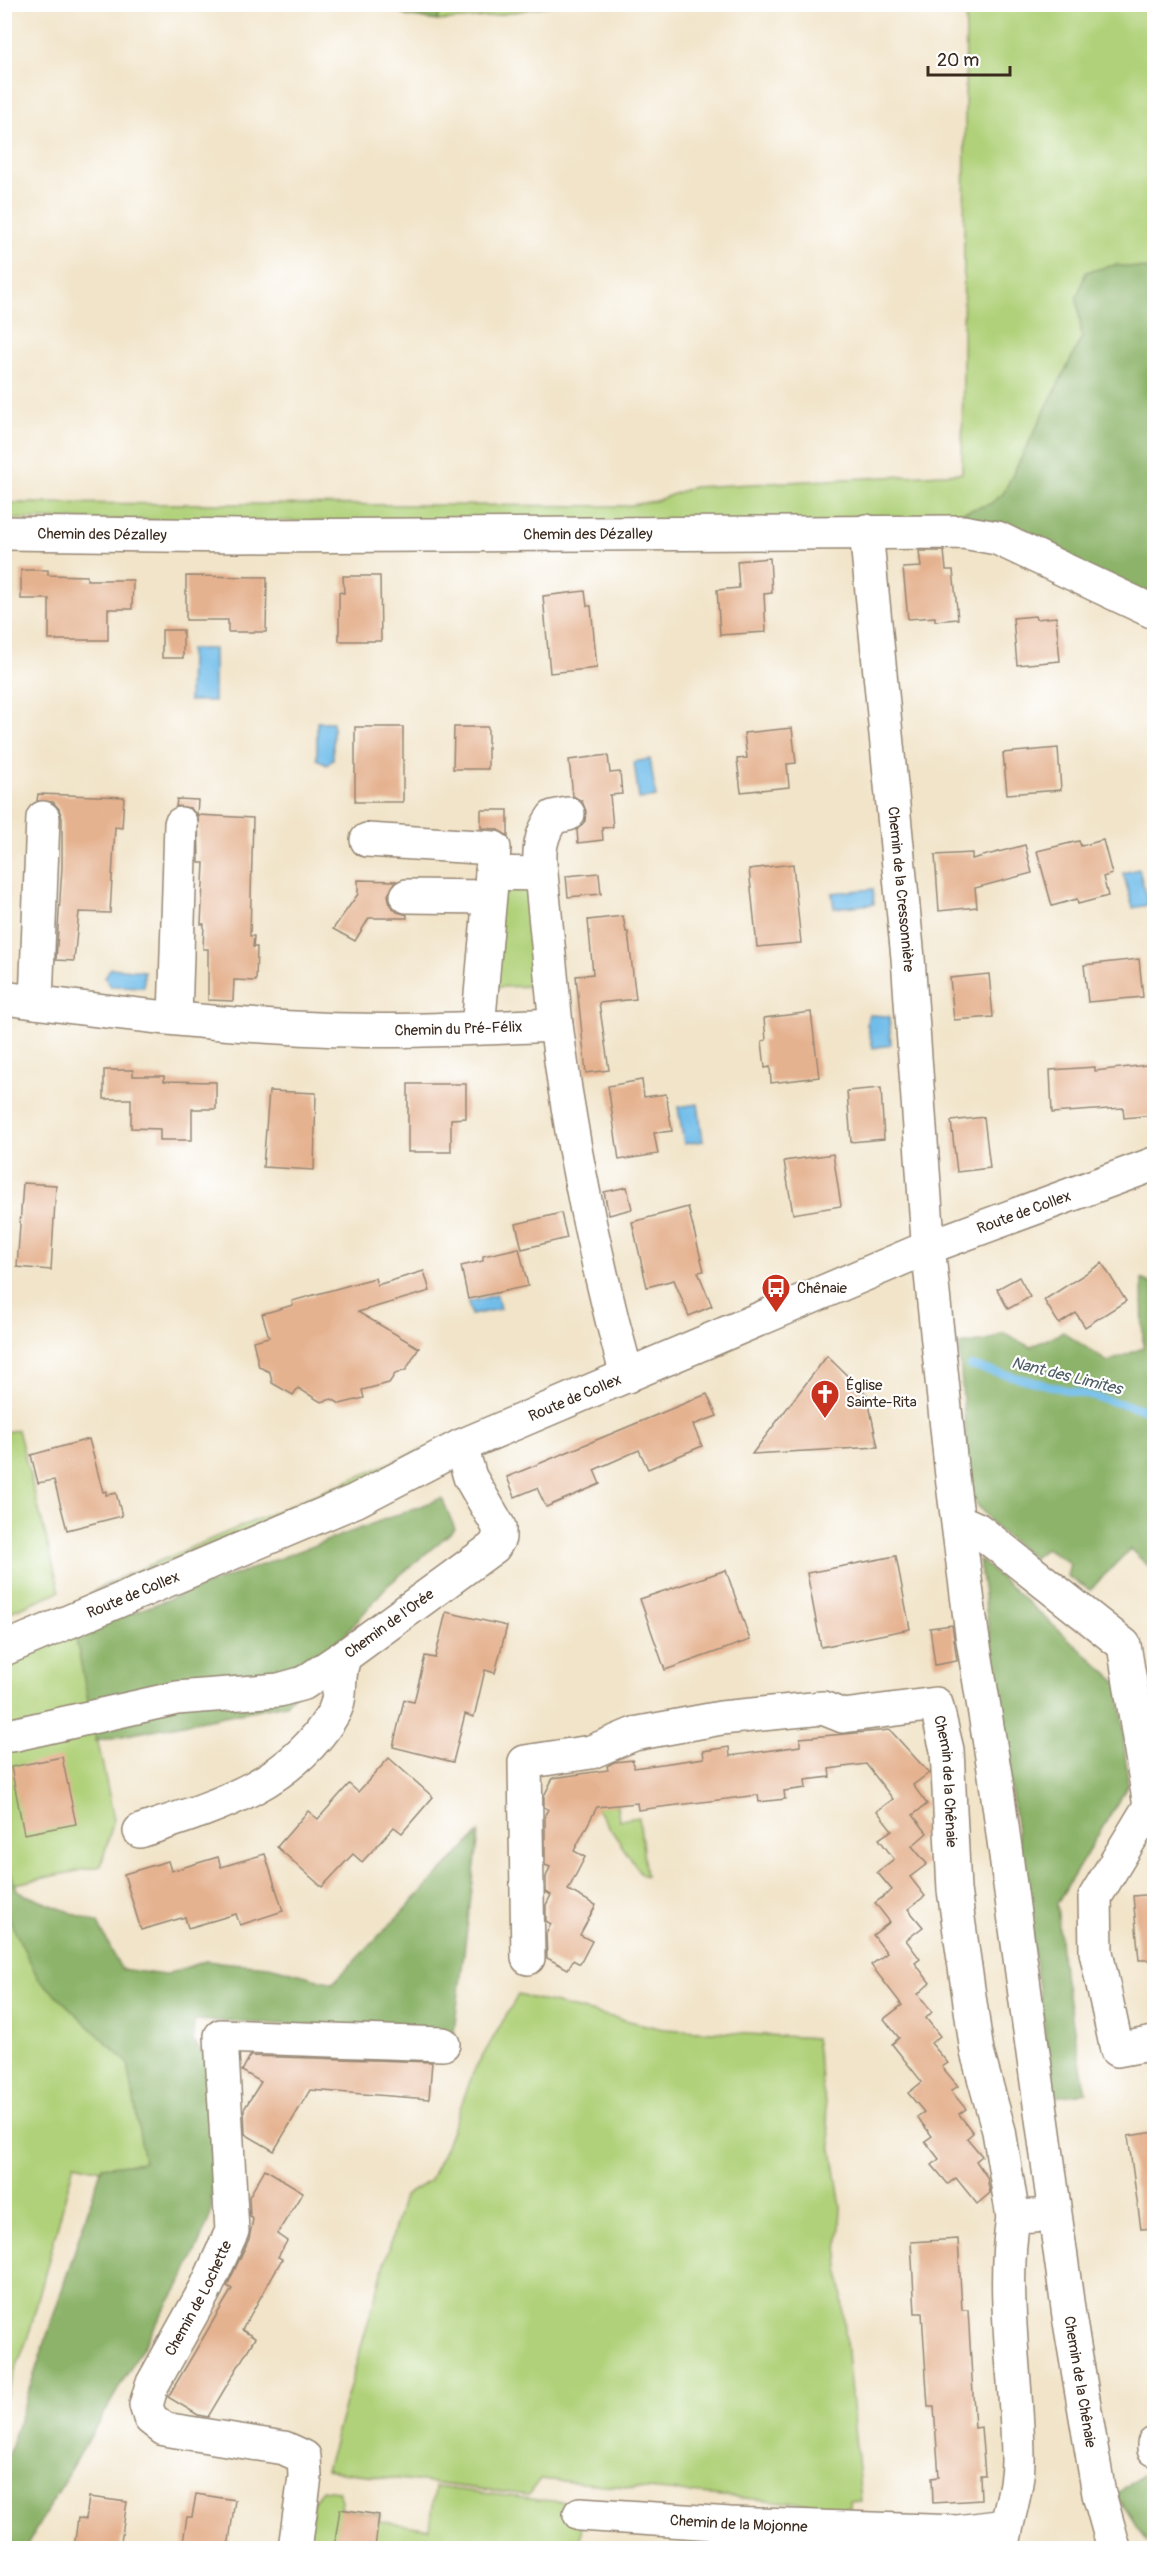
<svg xmlns="http://www.w3.org/2000/svg" width="1159" height="2553" font-family="Pangolin,sans-serif">
<style>
.green{fill:#b0d179;stroke:#767e4c;stroke-width:1.5}
.forest{fill:#8cb369;stroke:#646e44;stroke-width:1.5}
.water{fill:#71bdea;stroke:#567484;stroke-width:1.5}
.lines{fill:none;stroke-linecap:round;stroke-linejoin:round}
.stream{stroke:#71bdea;stroke-width:8}
.building{fill:#e5b290}
.minor-casing{stroke:#968774;stroke-width:36}
.minor{stroke:#fff;stroke-width:33}
.labels{text-anchor:middle;stroke-width:4.5;stroke-linejoin:round;paint-order:stroke}
.street-label{font-size:15px;fill:#3b2a1e;stroke:#fff}
.poi-label{font-size:15px;fill:#3b2a1e;stroke:#fff;text-anchor:start}
.water-label{font-size:16px;font-style:italic;fill:#4e5d65;stroke:#fff}
</style>
<rect width="100%" height="100%" fill="#fff"/>
<filter id="ink" filterUnits="userSpaceOnUse"><feTurbulence type="fractalNoise" baseFrequency=".0167" numOctaves="2"/><feDisplacementMap in="SourceGraphic" scale="12" xChannelSelector="R" yChannelSelector="G"/><feConvolveMatrix kernelMatrix="1 2 1 2 8 2 1 2 1" color-interpolation-filters="sRGB"/></filter>
<filter id="wash" filterUnits="userSpaceOnUse"><feTurbulence type="fractalNoise" baseFrequency=".008" numOctaves="4" result="noise"/><feDisplacementMap in="SourceGraphic" scale="24" xChannelSelector="R" yChannelSelector="G"/><feGaussianBlur stdDeviation="1.35" result="paint"/><feColorMatrix in="noise" values="0 0 0 0 0 0 0 0 0 0 0 0 0 0 0 0 0 1.4 0 .05"/><feComposite in="paint" operator="in"/></filter>
<g filter="url(#wash)">
<rect width="100%" height="100%" fill="#f1e4c9"/>
<g class="green">
<path d="M442 5H553L487 17 437 21Z"/>
<path d="M966 5H1154V270L1115 265 1077 297 1082 337 1003 494 990 504 953 515 956 526 5 519V503L625 506 655 501 693 487 962 473Z"/>
<path d="M531 885 538 986 493 987 501 887Z"/>
<path d="M18 1430 60 1591 5 1614V1432Z"/>
<path d="M426 1448 374 1478 90 1593 119 1578Z"/>
<path d="M75 1634 114 1819 101 1866 5 1886 4 1664Z"/>
<path d="M592 1802 617 1805 619 1820 639 1817 646 1876 641 1874Z"/>
<path d="M5 1912 133 2040 207 2193 74 2164 29 2334 5 2398Z"/>
<path d="M518 1995 663 2029 815 2038 841 2208 838 2256 861 2501 850 2502V2508L540 2479 528 2495 326 2470 404 2196 429 2181 446 2146 473 2073Z"/>
<path d="M435 2487 539 2500 572 2502 582 2523 579 2548H308L313 2503 322 2489 338 2491 342 2500 341 2509 380 2515 379 2521 430 2529Z"/>
</g>
<g class="forest">
<path d="M389 5H442L437 21 406 16Z"/>
<path d="M1115 265 1154 270V599L956 526 953 515 990 504 1003 494 1082 337 1077 297 1086 272Z"/>
<path d="M1142 1279 1154 1285V1571L1130 1549 1090 1590 1067 1576 1070 1563 1046 1548 1034 1558 997 1529 970 1496 959 1345 987 1341 1004 1333 1030 1347 1063 1332 1108 1362 1143 1348Z"/>
<path d="M442 1498 455 1529 386 1587 286 1704 96 1741 75 1634Z"/>
<path d="M979 1559 1119 1684 1128 1785 1057 1903 1062 1964 1086 2093 1054 2097Z"/>
<path d="M479 1833 454 2032 194 2020 193 2041 210 2063 214 2141 211 2214 187 2272 25 2548H5V2464L102 2167 144 2162 128 2063 38 1978 5 1911 4 1855 18 1892 98 1923 121 1969 164 1975 205 1961 269 1966 333 1983Z"/>
<path d="M1143 2474 1154 2484V2548L1146 2541 1117 2495Z"/>
</g>
<g class="water">
<path d="M190 649H214V701H189Z"/>
<path d="M317 722H333V759L327 765 317 759Z"/>
<path d="M650 759 656 797 639 799 634 762Z"/>
<path d="M1139 869 1148 905 1133 908 1123 873Z"/>
<path d="M873 889 874 904 834 908 832 893Z"/>
<path d="M110 968 144 971V987L110 986 105 978Z"/>
<path d="M869 1015 889 1016 891 1045 873 1048 867 1024Z"/>
<path d="M698 1104 703 1141 684 1144 678 1107Z"/>
<path d="M497 1295 500 1309 471 1315 468 1302Z"/>
</g>
<g class="lines">
<path class="stream" d="M971 1366 1154 1412"/>
</g>
<g id="blocks">
<g class="building">
<path d="M919 551H944L946 570H953L958 619 935 621V617L908 619 903 568 921 567Z"/>
<path d="M770 558 772 593 764 594 766 632 720 635 717 590 739 588 737 561Z"/>
<path d="M21 570H48V575L87 576V580H133L132 609H108V640H49V599H21Z"/>
<path d="M186 576 267 577 266 632H228V620H186Z"/>
<path d="M343 576H380L381 641H339V592L344 593Z"/>
<path d="M585 591 587 606H591L597 668 550 673 543 596Z"/>
<path d="M1035 616 1036 619 1056 617 1060 661 1017 665 1013 618Z"/>
<rect x="162" y="630" width="21" height="28"/>
<rect x="355" y="727" width="48" height="75"/>
<path d="M454 727H488V769H453Z"/>
<path d="M792 728 796 763 787 764 789 787 741 792 737 759 747 758 744 733Z"/>
<path d="M1058 748 1061 790 1007 794 1003 753Z"/>
<path d="M608 755 610 773 620 772 622 794 610 795 613 827 602 828 603 840 578 843 577 830 585 821 586 811 582 801 573 796 569 760Z"/>
<path d="M38 794 124 797 122 828 115 827 110 913 79 912 74 961 56 960 62 867V818L59 809 53 802 37 801Z"/>
<path d="M177 799 198 800 197 815 190 808 176 806Z"/>
<path d="M481 810H508V836L496 829 481 828Z"/>
<path d="M198 815 253 818 250 936H254L253 947H257L256 981 234 980 233 1001 208 1000V949H203L204 924H201L204 863H199Z"/>
<path d="M1103 840 1112 874 1103 877 1108 896 1078 904 1077 899 1052 906 1037 851 1079 841 1081 846Z"/>
<path d="M1025 845 1032 873 975 888 977 907 939 911 935 855 972 853V859Z"/>
<path d="M793 864 801 943 757 947 749 869Z"/>
<path d="M599 873 601 894 568 897 566 876Z"/>
<path d="M358 880 396 881 388 895 390 905 397 912 407 915V918H369L355 941 333 929 358 894Z"/>
<path d="M623 916 626 932H628L636 999 599 1003 609 1070 586 1073 576 976 593 974 588 920Z"/>
<path d="M1139 959 1143 997 1088 1002 1084 965Z"/>
<path d="M989 974 993 1017 954 1020 950 978Z"/>
<path d="M811 1012 819 1077 771 1083 770 1067 765 1068 762 1041 766 1040 764 1018Z"/>
<path d="M1155 1064V1115L1124 1118 1123 1108 1052 1113 1050 1070 1095 1067V1071Z"/>
<path d="M104 1070H133V1076H164V1081L216 1082V1109H192V1140H160V1129L131 1128V1099H104Z"/>
<path d="M642 1080 644 1097 666 1094 672 1131 654 1133 658 1154 619 1160 608 1086Z"/>
<path d="M408 1084H466V1118L451 1119V1152H408Z"/>
<path d="M881 1088 884 1139 851 1142 847 1091Z"/>
<path d="M269 1091 316 1093 314 1170 263 1167Z"/>
<path d="M984 1117 990 1168 957 1172 951 1121Z"/>
<path d="M833 1154 841 1206 793 1214 784 1161Z"/>
<path d="M23 1183 56 1185 51 1270 17 1267Z"/>
<path d="M627 1187 632 1209 609 1215 604 1192Z"/>
<path d="M688 1207 704 1271 698 1272 712 1306 689 1316 674 1280 647 1287 632 1222Z"/>
<path d="M561 1213 567 1238 522 1249 516 1224Z"/>
<path d="M519 1248 528 1286 468 1299 461 1266 483 1261V1256Z"/>
<path d="M1102 1263 1126 1301 1085 1327 1076 1313 1059 1324 1044 1300Z"/>
<path d="M424 1271 430 1291 358 1312 419 1348 406 1370 395 1374 389 1383 362 1390 364 1398 340 1404 332 1399 321 1402 298 1388 293 1395 272 1383 270 1372 259 1367 253 1341 269 1337 262 1314 293 1305 292 1301 375 1278 377 1285Z"/>
<path d="M1019 1277 1030 1297 1008 1309 997 1289Z"/>
<path d="M827 1356 867 1395 878 1447 752 1454Z"/>
<path d="M707 1394 717 1416 693 1425 702 1446 648 1469 639 1450 594 1470 600 1484 546 1507 537 1488 515 1497 507 1477Z"/>
<path d="M89 1439 103 1492 106 1491V1495L116 1493 122 1516 67 1530 54 1480 38 1483 31 1455Z"/>
<path d="M896 1556 910 1629 821 1647 807 1573Z"/>
<path d="M726 1570 750 1640 665 1670 640 1599Z"/>
<path d="M446 1612 507 1626 495 1673 485 1670 474 1717 465 1714 453 1762 393 1747 404 1700 414 1702 425 1656 435 1658Z"/>
<path d="M952 1625 957 1661 935 1665 930 1628Z"/>
<path d="M890 1730 929 1773 913 1785 927 1804 913 1815 927 1833 912 1846 927 1864 910 1877 925 1896 908 1909 923 1927 906 1940 920 1959 915 1963 930 1983 918 1994 932 2012 926 2018 940 2036 931 2043 948 2063 942 2067 958 2086 951 2091 966 2109 959 2114 973 2133 967 2138 982 2156 976 2161 987 2177 990 2193 977 2204 956 2178 948 2184 932 2165 939 2159 925 2141 932 2136 917 2117 924 2112 908 2093 922 2082 892 2044 899 2038 884 2019 902 2005 871 1965 887 1953 873 1935 890 1922 875 1903 892 1890 877 1872 894 1859 879 1839 892 1830 877 1811 893 1799 866 1764 829 1769 830 1777 805 1780 806 1788 784 1791 785 1799 759 1802 758 1795 638 1810 637 1803 597 1807 574 1851 585 1857 568 1890 596 1905 580 1935 592 1941 580 1964 573 1960 568 1969 547 1958 546 1934 551 1924 546 1921V1905L551 1895 546 1892V1877L550 1867 545 1865V1815L548 1809 544 1807V1796L553 1778 608 1770 607 1766 614 1762 633 1760 634 1768 704 1758 703 1751 729 1747 730 1756 800 1746V1738Z"/>
<path d="M62 1757 76 1824 24 1834 11 1767Z"/>
<path d="M389 1758 433 1797 402 1833 394 1827 362 1862 353 1854 322 1887 277 1847 308 1811 318 1819 349 1784 358 1792Z"/>
<path d="M265 1854 283 1911 240 1925 236 1914 188 1928 185 1917 141 1930 124 1874 168 1861 171 1871 218 1857 221 1867Z"/>
<path d="M1155 1894V1960H1139L1133 1896Z"/>
<path d="M250 2056 432 2062 429 2099 310 2090 274 2151 245 2134 244 2109 261 2082 242 2071Z"/>
<path d="M1155 2132V2228L1141 2229 1128 2136Z"/>
<path d="M265 2169 303 2192 277 2234 287 2241 278 2257 282 2259 242 2330 255 2338 208 2417 198 2415 168 2397 232 2289 227 2286 249 2239 253 2219 250 2217 249 2197Z"/>
<path d="M958 2239 962 2310H968L975 2428 981 2427 985 2475H980L981 2500 933 2503 932 2478 939 2477 934 2407H928L922 2313H915L911 2242Z"/>
<path d="M196 2494 235 2500 228 2548H182L187 2517H192Z"/>
<path d="M89 2497 127 2502 120 2548H74L78 2518 86 2519Z"/>
<path d="M340 2509 379 2515 375 2548H334Z"/>
</g>
</g>
</g>
<g filter="url(#ink)">
<use href="#blocks" fill-opacity="0" stroke="#968774" stroke-width="1.5"/>
<g class="lines">
<g class="minor-casing">
<g id="minor">
<path id="s1" d="M866 531 908 958 929 1255 952 1476 972 1634 995 1775 1069 2316 1099 2494 1114 2548"/>
<path id="s2" d="M4 533 239 536 963 532 997 538 1154 612"/>
<path d="M367 840 494 848 492 873"/>
<path d="M541 874C538 852 540 835 553 817L568 814"/>
<path d="M407 896 489 897"/>
<path id="s3" d="M4 998C108 1012 213 1025 318 1029 397 1033 477 1028 556 1025 571 1143 595 1261 627 1376"/>
<path d="M36 1002 43 818"/>
<path d="M175 1018 181 824"/>
<path d="M478 1028 492 873 541 874 556 1025"/>
<path d="M959 1521 977 1529 1124 1645 1150 1806 1095 1897 1096 1952 1117 2050 1154 2043"/>
<path id="s4" d="M4 1649 355 1501 461 1446 929 1247 1154 1164"/>
<path d="M12 1735 177 1698 279 1690 304 1683 346 1655"/>
<path id="s5" d="M140 1831C214 1807 293 1785 334 1712 344 1693 335 1673 346 1655L494 1547 499 1538V1527L470 1477 461 1446"/>
<path id="s6" d="M528 1958 525 1762 591 1752 634 1734 721 1718 823 1708 843 1716 936 1704 947 1750 954 1890 977 2052 999 2131 1013 2217"/>
<path d="M1154 2444V2449"/>
<path id="s7" d="M580 2514 730 2524 957 2532 1006 2526"/>
<path d="M1003 2547C1007 2516 1019 2487 1018 2456 1017 2377 1001 2296 1013 2217L1035 2216"/>
<path id="s8" d="M295 2548 305 2477 304 2457 284 2448 164 2429 150 2418 146 2405 152 2385 206 2288 232 2231 221 2036 443 2044"/>
</g>
</g>
<use href="#minor" class="minor"/>
</g>
</g>
<defs>
<g id="bus-pin" transform="scale(1.5)"><path d="M0 17L-7.5 6A9.5 9.5 0 1 1 7.5 6Z" fill="#c8321e" stroke="#fff"/><path d="M-5-6H5V4H4V6H2V4H-2V6H-4V4H-5ZM-3.5-4V0h7V-4ZM-3.5 1.2v1.5H-2V1.2ZM2 1.2v1.5H3.5V1.2Z" fill="#fff"/></g>
<g id="church-pin" transform="scale(1.5)"><path d="M0 17L-7.5 6A9.5 9.5 0 1 1 7.5 6Z" fill="#c8321e" stroke="#fff"/><path d="M-1.2-6h2.4v3.5h3.3v2.4h-3.3V6h-2.4V-.1h-3.3v-2.4h3.3Z" fill="#fff"/></g>
</defs>
<g fill-rule="evenodd">
<use href="#bus-pin" x="776" y="1288"/>
<use href="#church-pin" x="825" y="1394"/>
</g>
<g class="labels">
<g class="street-label">
<text dy="5" stroke="none"><textPath href="#s2" startOffset="584">Chemin des Dézalley</textPath></text>
<text dy="5" stroke="none"><textPath href="#s2" startOffset="98">Chemin des Dézalley</textPath></text>
<text dy="5" stroke="none"><textPath href="#s1" startOffset="360">Chemin de la Cressonnière</textPath></text>
<text dy="5" stroke="none"><textPath href="#s3" startOffset="456">Chemin du Pré-Félix</textPath></text>
<text dy="5" stroke="none"><textPath href="#s4" startOffset="1110">Route de Collex</textPath></text>
<text dy="5" stroke="none"><textPath href="#s4" startOffset="624">Route de Collex</textPath></text>
<text dy="5" stroke="none"><textPath href="#s4" startOffset="140">Route de Collex</textPath></text>
<text dy="5" stroke="none"><textPath href="#s5" startOffset="346">Chemin de l'Orée</textPath></text>
<text dy="5" stroke="none"><textPath href="#s6" startOffset="694">Chemin de la Chênaie</textPath></text>
<text dy="5" stroke="none"><textPath href="#s8" startOffset="386">Chemin de Lochette</textPath></text>
<text dy="5" stroke="none"><textPath href="#s1" startOffset="1864">Chemin de la Chênaie</textPath></text>
<text dy="5" stroke="none"><textPath href="#s7" startOffset="159">Chemin de la Mojonne</textPath></text>
</g>
<g class="poi-label">
<text x="797" y="1293">Chênaie</text>
<text x="846" y="1390">Église<tspan x="846" dy="17">Sainte-Rita</tspan></text>
</g>
<g class="water-label">
<text transform="translate(1067 1375) rotate(14)" y="6">Nant des Limites</text>
</g>
</g>
<rect width="1159" height="2553" fill="none" stroke="#fff" stroke-width="24"/>
<path d="M928 66v9h82v-9" fill="none" stroke="#3b2a1e" stroke-width="3"/>
<text x="937" y="66" font-size="18" fill="#3b2a1e" stroke="#ffffff" stroke-width="4.5" paint-order="stroke">20 m</text>
</svg>
